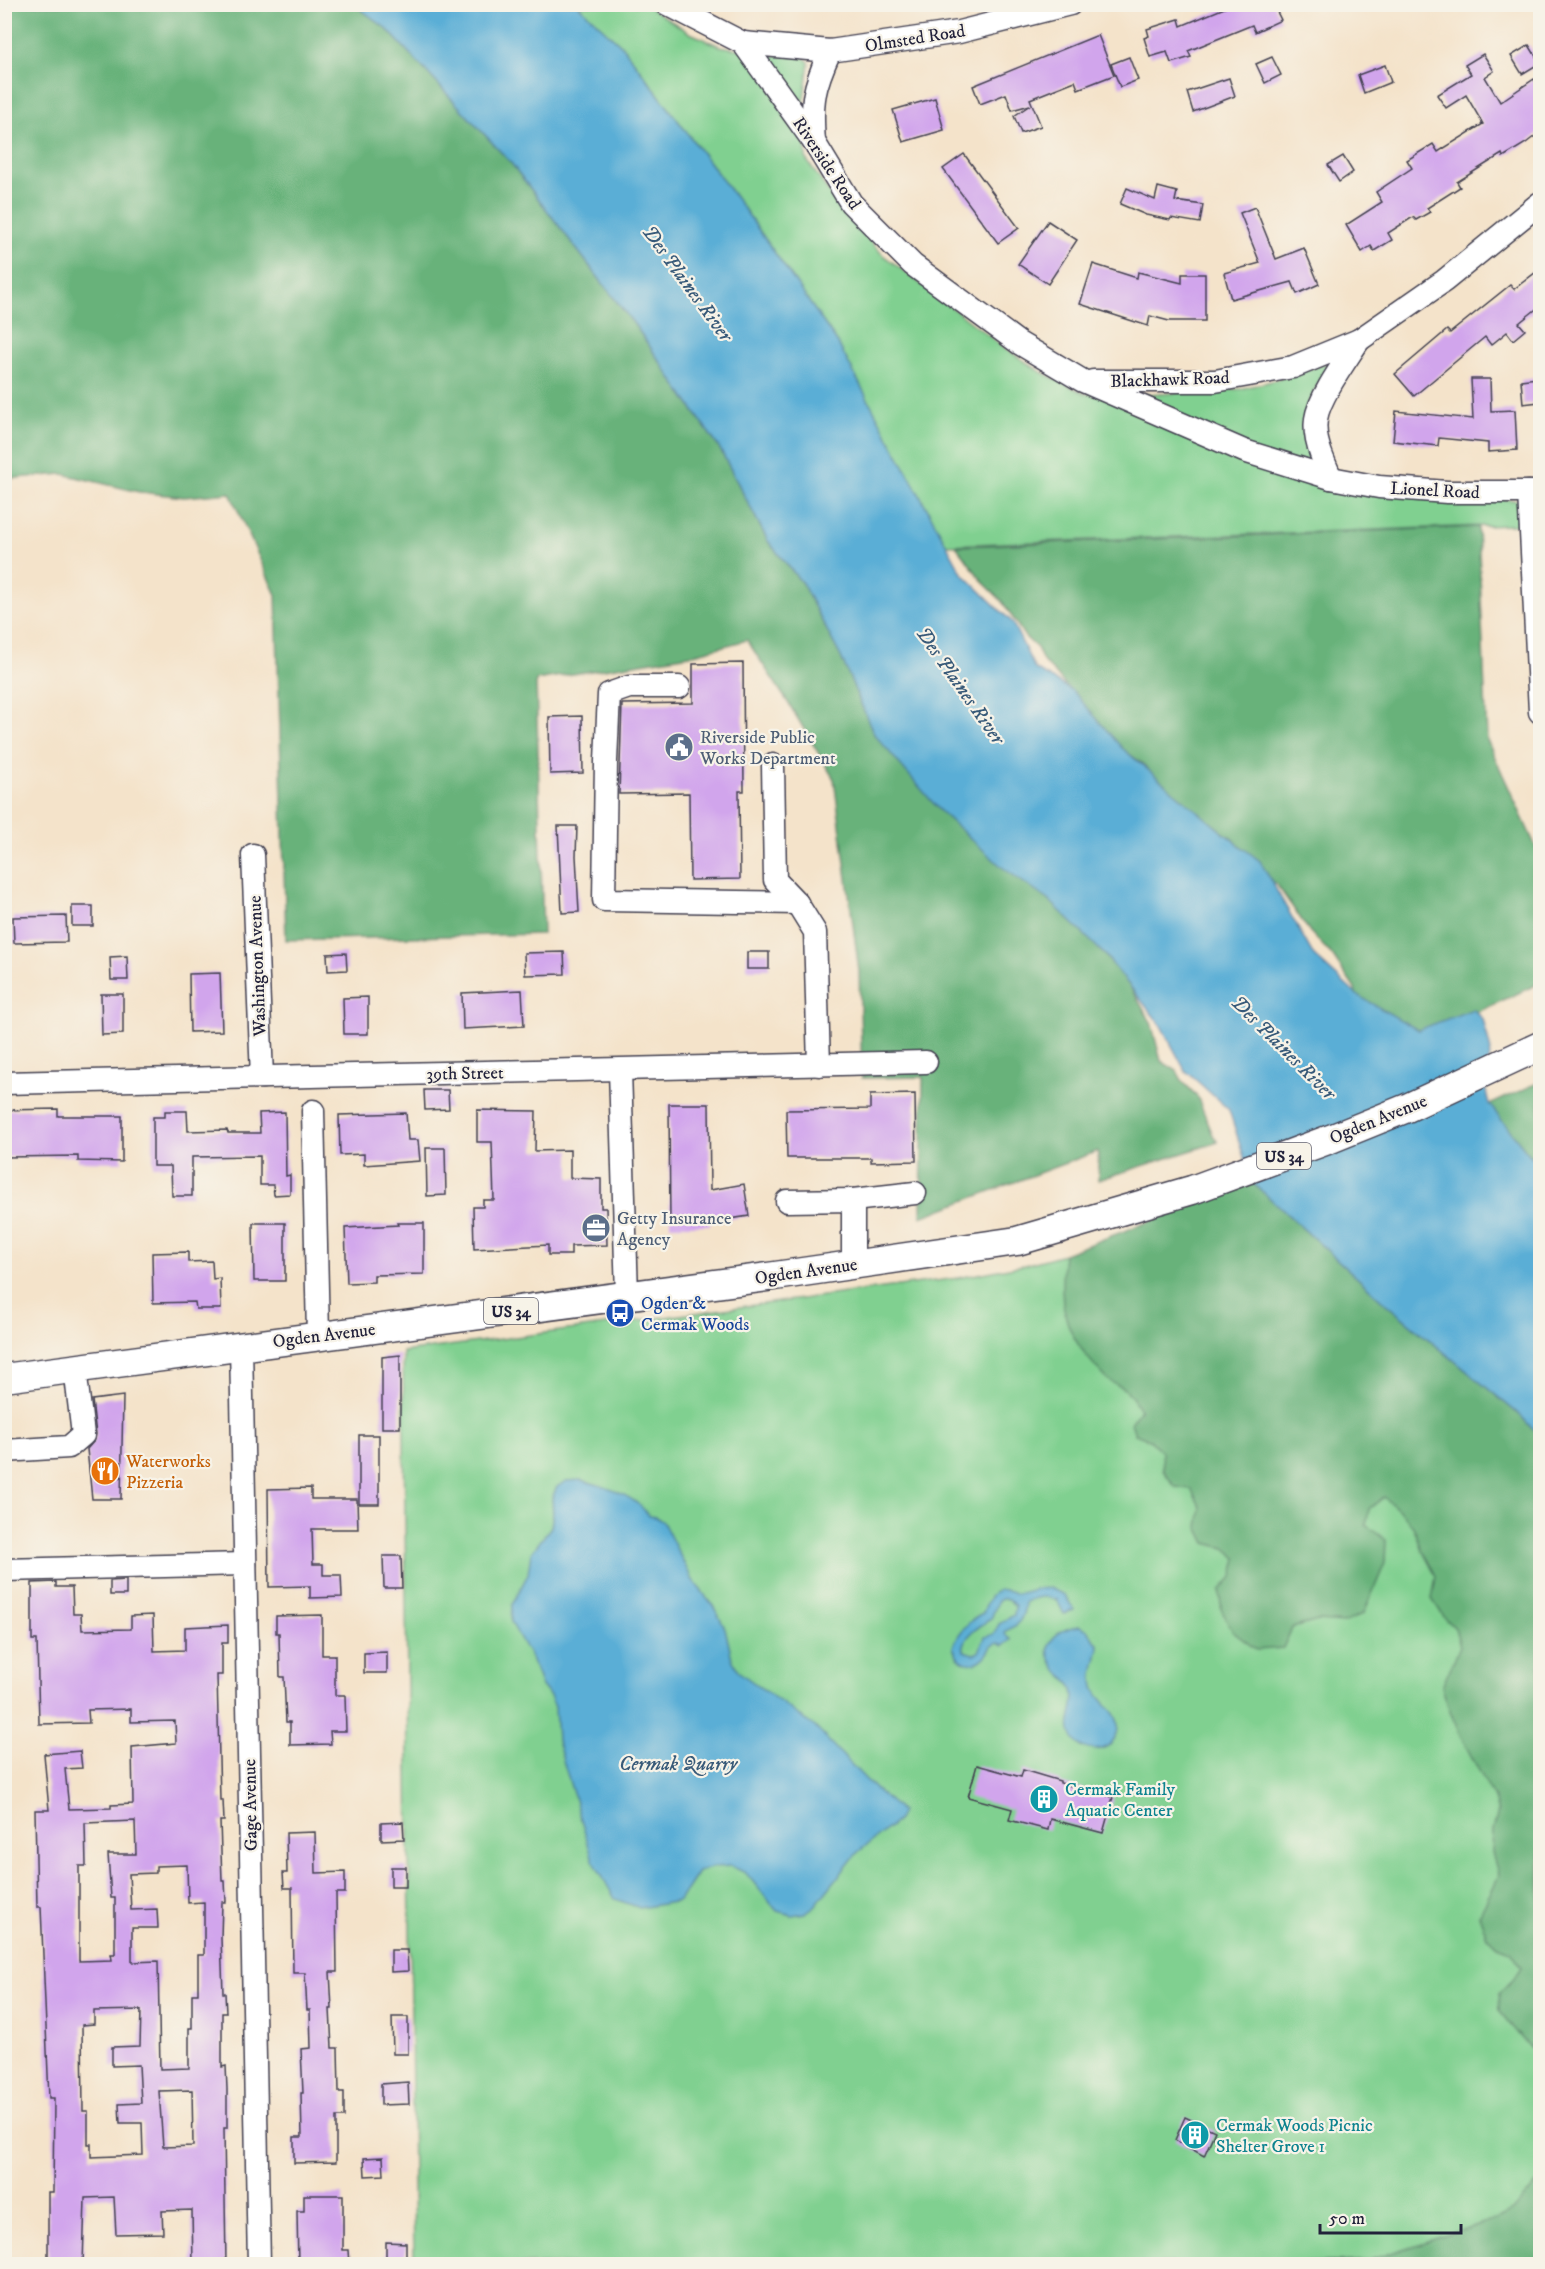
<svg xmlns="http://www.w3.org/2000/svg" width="1545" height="2269" font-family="'IM FELL DW Pica',serif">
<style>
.green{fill:#80d090;stroke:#517966;stroke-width:1.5}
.forest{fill:#68b27a;stroke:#456a5a;stroke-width:1.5}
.water{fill:#5aaed6;stroke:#3e6888;stroke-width:1.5;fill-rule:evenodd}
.building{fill:#d1a5ec;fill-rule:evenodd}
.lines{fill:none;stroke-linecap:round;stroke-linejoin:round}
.minor-casing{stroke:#423f50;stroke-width:25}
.major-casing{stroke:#423f50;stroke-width:31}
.minor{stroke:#fff;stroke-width:22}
.major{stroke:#fff;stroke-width:28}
.labels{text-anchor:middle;stroke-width:4.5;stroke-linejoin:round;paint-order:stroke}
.shield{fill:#f7f3e8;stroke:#62616f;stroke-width:1.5}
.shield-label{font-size:16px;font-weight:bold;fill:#22223b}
.street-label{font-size:18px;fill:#22223b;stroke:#f7f3e8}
.service-label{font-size:18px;fill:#4e5e75;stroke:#f7f3e8;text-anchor:start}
.transit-label{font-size:18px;fill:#164399;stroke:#f7f3e8;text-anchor:start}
.food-label{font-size:18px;fill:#c56008;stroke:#f7f3e8;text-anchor:start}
.culture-label{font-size:18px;fill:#0d838f;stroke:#f7f3e8;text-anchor:start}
.water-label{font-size:20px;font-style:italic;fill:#385a79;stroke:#f7f3e8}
</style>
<rect width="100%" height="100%" fill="#f7f3e8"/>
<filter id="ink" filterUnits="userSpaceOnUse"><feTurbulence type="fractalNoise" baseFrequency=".0167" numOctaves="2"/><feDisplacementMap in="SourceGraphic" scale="12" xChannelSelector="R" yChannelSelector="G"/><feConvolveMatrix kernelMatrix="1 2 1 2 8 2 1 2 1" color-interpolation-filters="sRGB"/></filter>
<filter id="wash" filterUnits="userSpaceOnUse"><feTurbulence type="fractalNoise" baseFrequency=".008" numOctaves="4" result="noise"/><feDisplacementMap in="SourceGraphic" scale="24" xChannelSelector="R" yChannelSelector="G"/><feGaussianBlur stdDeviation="1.35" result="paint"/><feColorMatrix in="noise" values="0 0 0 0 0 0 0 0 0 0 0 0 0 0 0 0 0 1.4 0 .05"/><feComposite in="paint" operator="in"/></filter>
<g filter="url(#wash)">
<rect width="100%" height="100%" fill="#f4e3ca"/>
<g class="green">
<path d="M577 5H646L690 33 720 46 772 55 803 57 809 62 804 98 806 159 841 210 883 255 1006 349 1041 372 1086 394H1158L1240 389 1276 380 1330 362C1323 377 1312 392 1307 408 1299 436 1311 460 1321 486L1540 502V524L946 545 837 342 747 213 623 47Z"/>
<path d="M1064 1254 1540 1438V2264H414L403 1352 958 1278 1024 1265Z"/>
</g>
<g class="forest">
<path d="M5 5H355L387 29 511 163 637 328 720 449 768 541 802 583 841 657 874 734 1036 872 1128 983 1151 1022 1161 1061 1177 1071 1183 1082 1197 1096 1213 1135 1218 1142 1098 1180V1151L921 1217 923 1077 862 1078 859 971 834 779 789 704 747 640 690 655 536 680 543 934 286 940 276 595 230 493 184 497 139 492 63 474 5 479Z"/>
<path d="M1478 527 1487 740 1540 856V983L1413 1042 1356 995 1355 989 1332 955 1310 932 1277 885 1263 874 1235 841 1165 788 1144 765 1116 744 1055 673 1043 661 1037 648 1025 637 1002 601 984 583 956 546Z"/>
<path d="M1540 1082V1168L1489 1105Z"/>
<path d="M1252 1182 1385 1303 1522 1417 1540 1438V2056L1524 2041 1500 2012 1499 1992 1512 1981 1521 1967 1510 1951 1497 1946 1487 1936 1479 1915 1499 1876 1492 1853 1493 1830 1498 1812 1494 1799 1460 1735 1448 1706 1442 1687 1460 1646 1455 1628 1444 1617 1432 1599 1436 1576 1422 1550 1414 1528 1402 1513 1384 1497 1369 1509 1366 1525 1386 1540 1385 1563 1364 1613 1344 1623 1318 1621 1292 1628 1283 1648 1257 1650 1233 1632 1221 1609 1220 1591 1233 1576 1237 1558 1225 1548 1206 1543 1198 1527 1201 1508 1191 1489 1175 1487 1163 1470 1162 1452 1150 1440 1135 1434 1131 1423 1140 1410C1136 1404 1132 1396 1127 1391 1121 1386 1113 1384 1107 1379 1065 1335 1058 1314 1064 1254Z"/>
<path d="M1540 2180V2264H1255L1367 2261 1496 2219 1512 2211Z"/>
</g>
<g class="water">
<path d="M577 4 623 47 747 213 837 342 962 573 1012 622 1035 669 1073 691 1122 748 1221 831 1260 861 1314 956 1357 995 1418 1030 1473 1009 1483 1019 1491 1051 1484 1083 1489 1104 1540 1168V1438L1522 1417 1385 1303 1252 1182 1229 1110 1185 1070 1160 1024 1105 955 1052 903 1002 867 940 811 874 734 841 657 802 583 768 541 720 449 637 328 511 163 387 29 355 5Z"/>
<path d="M582 1480C607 1488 634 1494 649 1516L656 1517 663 1522 692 1579 712 1604 725 1628 732 1659 739 1672 815 1727 874 1788 902 1812 898 1820 857 1853 815 1906 805 1913 792 1915 777 1911 746 1873 731 1866 713 1867 698 1872 679 1901 640 1908 615 1899 593 1860 557 1740 555 1707 550 1696 542 1686 531 1658 511 1622 512 1605 528 1574 531 1553 551 1527 553 1513 552 1498 557 1487 566 1481Z"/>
<path d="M1049 1588 1065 1595 1074 1610 1064 1614 1057 1600C1045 1595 1036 1597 1025 1602 1024 1618 1020 1624 1006 1631L1005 1634 1011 1640 1003 1646 998 1643 992 1646C983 1667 962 1671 953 1647 957 1634 971 1618 983 1613 989 1594 996 1583 1017 1594L1035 1589ZM1002 1599H1008L1015 1606 1014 1615 999 1624 994 1634 985 1637 979 1652 974 1654 964 1651C961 1637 981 1625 991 1619L998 1601Z"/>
<path d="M1080 1626 1088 1630 1099 1646C1098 1658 1091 1671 1093 1682 1095 1704 1124 1709 1117 1734 1110 1757 1074 1754 1070 1730 1067 1717 1077 1706 1073 1690 1070 1679 1062 1677 1056 1669 1038 1646 1055 1629 1080 1626Z"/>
</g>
<g id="blocks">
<g class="building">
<path d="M1234 4H1273L1281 20 1255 32 1252 25 1188 51 1191 57 1171 63 1167 52 1150 57 1144 38 1149 36 1147 29 1179 19 1181 26Z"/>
<path d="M1098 35 1114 75 1078 89 1075 81 1030 99 1041 126 1021 133 1014 116 1030 105 1012 110 1006 94 980 104 973 86Z"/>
<path d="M1529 45 1540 63 1522 74 1511 56Z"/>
<path d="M1483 54 1494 71 1485 77 1500 102 1534 79 1540 89V132L1526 143 1503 157 1502 154 1457 182 1460 187 1427 208 1430 212 1416 220 1413 217 1388 233 1392 240 1374 251 1371 246 1362 252 1346 225 1382 202 1376 192 1412 168 1407 160 1433 144 1438 152 1483 124 1466 95 1446 108 1437 95 1471 74 1465 65Z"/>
<path d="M1129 57 1138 80 1120 87 1111 64Z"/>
<path d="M1272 57 1281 75 1265 83 1256 64Z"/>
<path d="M1385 65 1391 82 1364 93 1358 75Z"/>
<path d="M1229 78 1235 96 1193 112 1187 92Z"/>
<path d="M935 98 944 130 903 142 893 110Z"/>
<path d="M964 154 1019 228 998 243 943 169Z"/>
<path d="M1343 156 1353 172 1339 182 1328 165Z"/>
<path d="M1158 187 1177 192 1175 201 1203 205 1200 223 1171 218 1170 220 1146 215 1120 204 1127 188 1155 200Z"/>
<path d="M1255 207 1276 259 1304 248 1319 284 1297 294 1292 282 1231 299 1224 273 1260 263 1240 213Z"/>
<path d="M1048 221 1077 240 1048 284 1018 264Z"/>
<path d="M1093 264 1137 278 1138 272 1182 283V274H1205V321H1169L1150 316 1148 326 1080 304Z"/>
<path d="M1540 269V306L1519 323 1525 330 1513 340 1507 332 1491 345 1485 337 1414 396 1395 374 1447 330 1450 333 1510 285 1514 289Z"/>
<path d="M1537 378 1539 402 1523 404 1521 380Z"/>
<path d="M1471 379H1490L1491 411 1515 410 1517 450 1488 452V443L1439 438 1438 446 1393 441 1396 411 1473 419Z"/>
<path d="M743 663 744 791H739L740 879 690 880 689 793 619 794 622 704 693 703V664Z"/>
<path d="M582 716 583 773 550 774 549 717Z"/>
<path d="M558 826H577L576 856 579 912 562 913Z"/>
<rect x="72" y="906" width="21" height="20"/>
<path d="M66 916 67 942 14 943 13 917Z"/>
<path d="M564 952 565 974 525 975 524 953Z"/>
<rect x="747" y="952" width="22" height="17"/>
<path d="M346 953 347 970 328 971 327 954Z"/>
<path d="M127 956 128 980H111L110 957Z"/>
<path d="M220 973 222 1031 190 1032 189 974Z"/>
<path d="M522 990 524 1026 463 1029 462 993Z"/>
<path d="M101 994H123V1034L102 1035Z"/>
<path d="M368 997V1034H344L343 998Z"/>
<path d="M424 1090H448L449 1109 425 1110Z"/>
<path d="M915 1094 916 1161 871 1162V1158H787L786 1110 870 1109V1095Z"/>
<path d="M669 1104H709L710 1190 744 1184 749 1216 710 1222V1225H670Z"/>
<path d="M58 1109V1116H122V1162L78 1161V1156L4 1157V1110Z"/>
<path d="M477 1110 536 1111 535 1151 570 1150V1178L601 1179V1208H606L607 1245 571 1246V1255H548V1245L474 1249 473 1207H483V1200H494L492 1142H477Z"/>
<path d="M165 1111H187L188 1131 227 1130 228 1133H260L259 1113 285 1112 286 1176 290 1175V1194L274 1195 273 1185H260V1156L192 1157V1196H172L171 1166H153V1117H165Z"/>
<path d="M406 1113 408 1140H418L420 1161 364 1165V1154L340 1155 339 1115Z"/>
<path d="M426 1148H445L446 1195 427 1196Z"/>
<path d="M253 1223H285V1281H254Z"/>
<path d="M397 1223H424V1274L374 1275V1282L347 1283 345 1228 398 1225Z"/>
<path d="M188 1252V1262L212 1261 213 1279 220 1278 221 1309H196L195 1302 153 1303 152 1253Z"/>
<path d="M400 1355V1428H382V1357Z"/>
<path d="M123 1396 121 1499H92L87 1449 95 1440 96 1434 92 1400Z"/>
<rect x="359" y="1435" width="20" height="69"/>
<path d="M311 1488V1499H357L358 1529H312L313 1564H323V1575H341L342 1597 310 1598V1586L269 1587 268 1489Z"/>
<path d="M383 1556H401L402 1588H384Z"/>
<path d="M126 1580V1595H110V1581Z"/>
<path d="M56 1582V1587H72L73 1614H81L82 1630 131 1629V1616L153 1615 154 1651 185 1650V1627L228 1625V1643H222V1675H217L220 1800H223L224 1821H220L222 1881H225L226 1902H222L221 1938 223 1993H225L226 2013H222V2067L226 2066 227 2089V2128H224L226 2265H193L192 2210 162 2211 163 2233 116 2234 114 2197 85 2198 83 2265H48V2192H53L54 2098H49L41 1907H37L35 1810H49L44 1754 80 1751 82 1768 65 1769 69 1809 111 1808V1805L133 1804 132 1747 176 1743 175 1721 131 1722V1709L88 1710 89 1723 39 1724 37 1640H32V1583ZM135 1821 136 1854H108L111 1898H115V1954H111L112 1960 79 1961V1866H86L85 1823ZM187 1865 188 1903 204 1902V1955H198V1994H192V2028H189V2068L160 2069 158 1961 132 1962V1928H158L157 1909 131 1910 129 1874 156 1873V1866ZM141 2010 140 2046 112 2047V2066L139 2065 141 2103 119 2104 120 2123H142L143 2155 91 2157V2144H88V2111H83L82 2025 94 2024V2011ZM192 2090 193 2146 163 2147 159 2091Z"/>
<path d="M322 1615V1655H335V1695H345L346 1731H330L331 1744 290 1745V1722H286L284 1677H280L279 1633H276V1616Z"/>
<path d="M387 1652V1673H364V1653Z"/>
<path d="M977 1765 1021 1777 1023 1770 1060 1781V1783L1113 1797 1103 1833 1050 1819 1048 1830 1009 1820 1012 1809 968 1797Z"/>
<path d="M403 1822 404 1839 381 1840V1823Z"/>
<path d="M315 1832 316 1873 345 1872V1893H336L337 1972H330L332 2009H330L332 2048H338L339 2092H344V2117H336V2162L294 2163V2137H302L301 2093H303L301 2049 311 2048 310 2010H307L305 1973H293L292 1888H284L283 1873H287L286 1833Z"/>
<rect x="391" y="1867" width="15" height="20"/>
<path d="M391 1950H407L408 1971 391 1972Z"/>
<path d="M392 2017H408V2054H393Z"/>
<path d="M408 2082 409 2104 381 2105V2084Z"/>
<path d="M1185 2117 1215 2131 1204 2156 1175 2140Z"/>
<path d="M383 2157 384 2175 365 2176 364 2158Z"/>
<path d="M304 2195H343V2250H349L350 2265H298L297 2211H304Z"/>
<path d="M386 2242 406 2243V2264H386Z"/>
</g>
</g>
</g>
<g filter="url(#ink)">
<use href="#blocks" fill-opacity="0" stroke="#423f50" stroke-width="1.5"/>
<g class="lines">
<g class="minor-casing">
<g id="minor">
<path d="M667 4 743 43 814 142 851 203 913 265 1019 343 1083 381 1244 451 1331 478 1379 487 1447 492H1540"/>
<path d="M743 43 830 51 959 32 1070 4"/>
<path d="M814 142C811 102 813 88 830 51"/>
<path d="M1093 381H1215L1293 367 1359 340 1444 281 1540 203"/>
<path d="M1331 478C1323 460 1313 439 1316 419 1319 397 1347 359 1359 340"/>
<path d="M1529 492 1540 712"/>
<path d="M679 687H629L609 694 606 761 604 900 797 903"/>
<path d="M773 765 775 880 797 903 815 932 819 1065"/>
<path d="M253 855 262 1077"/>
<path d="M620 1070 627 1295"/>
<path d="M4 1083 926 1062"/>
<path d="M313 1111 318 1335"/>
<path d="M853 1200 915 1193"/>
<path d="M787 1201 853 1200V1264"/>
<path d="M241 1345 259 2264"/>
<path d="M4 1451 69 1447 83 1435 75 1368"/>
<path d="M4 1570 245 1564"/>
</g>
</g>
<g class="major-casing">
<path id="major" d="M4 1378 775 1276 1017 1241 1192 1190 1333 1138 1407 1108 1540 1046"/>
</g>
<use href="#minor" class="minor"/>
<use href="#major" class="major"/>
</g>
</g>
<defs>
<g id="civic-disc" transform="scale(1.5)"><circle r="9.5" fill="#5c6f8a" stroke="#f7f3e8"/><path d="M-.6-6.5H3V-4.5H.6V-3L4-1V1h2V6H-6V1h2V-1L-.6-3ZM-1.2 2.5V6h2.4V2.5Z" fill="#fff"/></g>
<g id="office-disc" transform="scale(1.5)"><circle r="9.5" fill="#5c6f8a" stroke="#f7f3e8"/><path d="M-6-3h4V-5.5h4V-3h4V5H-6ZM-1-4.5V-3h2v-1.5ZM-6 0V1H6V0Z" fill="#fff"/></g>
<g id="bus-disc" transform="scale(1.5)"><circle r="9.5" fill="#1a4fb4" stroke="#f7f3e8"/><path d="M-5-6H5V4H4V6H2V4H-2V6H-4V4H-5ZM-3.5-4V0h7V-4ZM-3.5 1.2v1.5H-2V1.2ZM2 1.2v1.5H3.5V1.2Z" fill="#fff"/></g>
<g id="restaurant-disc" transform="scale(1.5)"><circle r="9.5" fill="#e8710a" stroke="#f7f3e8"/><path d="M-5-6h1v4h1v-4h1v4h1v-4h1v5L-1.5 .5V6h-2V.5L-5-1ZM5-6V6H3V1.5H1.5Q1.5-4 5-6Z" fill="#fff"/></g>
<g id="building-disc" transform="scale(1.5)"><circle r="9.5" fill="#0f9aa8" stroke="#f7f3e8"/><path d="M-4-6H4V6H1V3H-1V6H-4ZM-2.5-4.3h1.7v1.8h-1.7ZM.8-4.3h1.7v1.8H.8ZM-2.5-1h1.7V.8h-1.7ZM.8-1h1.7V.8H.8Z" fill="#fff"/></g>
</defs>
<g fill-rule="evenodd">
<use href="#civic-disc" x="679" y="747"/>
<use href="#office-disc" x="596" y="1228"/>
<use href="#bus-disc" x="620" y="1313"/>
<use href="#restaurant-disc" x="105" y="1471"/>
<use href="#building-disc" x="1044" y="1799"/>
<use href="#building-disc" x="1195" y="2135"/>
</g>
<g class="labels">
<g class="shield">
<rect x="1257" y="1143" width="54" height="26" rx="4.5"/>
<rect x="484" y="1298" width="54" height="26" rx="4.5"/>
</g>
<g class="shield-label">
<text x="1284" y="1162">US 34</text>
<text x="511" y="1317">US 34</text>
</g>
<g class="street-label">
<text transform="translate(915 38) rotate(-9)" y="6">Olmsted Road</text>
<text transform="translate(827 163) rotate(56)" y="6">Riverside Road</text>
<text transform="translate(1170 379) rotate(-2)" y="6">Blackhawk Road</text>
<text transform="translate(1435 490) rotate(3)" y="6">Lionel Road</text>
<text transform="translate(257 966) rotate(-92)" y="6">Washington Avenue</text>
<text transform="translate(465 1073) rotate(-1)" y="6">39th Street</text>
<text transform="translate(1378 1119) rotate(-22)" y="6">Ogden Avenue</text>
<text transform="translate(806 1271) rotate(-8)" y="6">Ogden Avenue</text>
<text transform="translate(324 1335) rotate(-7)" y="6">Ogden Avenue</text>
<text transform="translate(250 1805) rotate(-91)" y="6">Gage Avenue</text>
</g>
<g class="service-label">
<text x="700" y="743">Riverside Public<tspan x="700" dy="21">Works Department</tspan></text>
<text x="617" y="1224">Getty Insurance<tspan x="617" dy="21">Agency</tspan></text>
</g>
<g class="transit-label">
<text x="641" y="1309">Ogden &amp;<tspan x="641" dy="21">Cermak Woods</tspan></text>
</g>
<g class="food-label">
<text x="126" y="1467">Waterworks<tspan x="126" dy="21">Pizzeria</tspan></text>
</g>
<g class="culture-label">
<text x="1065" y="1795">Cermak Family<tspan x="1065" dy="21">Aquatic Center</tspan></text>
<text x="1216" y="2131">Cermak Woods Picnic<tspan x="1216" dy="21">Shelter Grove 1</tspan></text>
</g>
<g class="water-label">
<text transform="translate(688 283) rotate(54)" y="7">Des Plaines River</text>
<text transform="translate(961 685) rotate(55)" y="7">Des Plaines River</text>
<text transform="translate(1284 1047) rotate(45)" y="7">Des Plaines River</text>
<text x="678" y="1770">Cermak Quarry</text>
</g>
</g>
<rect width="1545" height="2269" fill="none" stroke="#f7f3e8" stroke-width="24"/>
<path d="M1320 2224v9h141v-9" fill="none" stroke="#22223b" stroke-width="3"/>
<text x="1329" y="2224" font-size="18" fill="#22223b" stroke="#f7f3e8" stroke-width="4.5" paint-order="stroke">50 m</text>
</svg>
